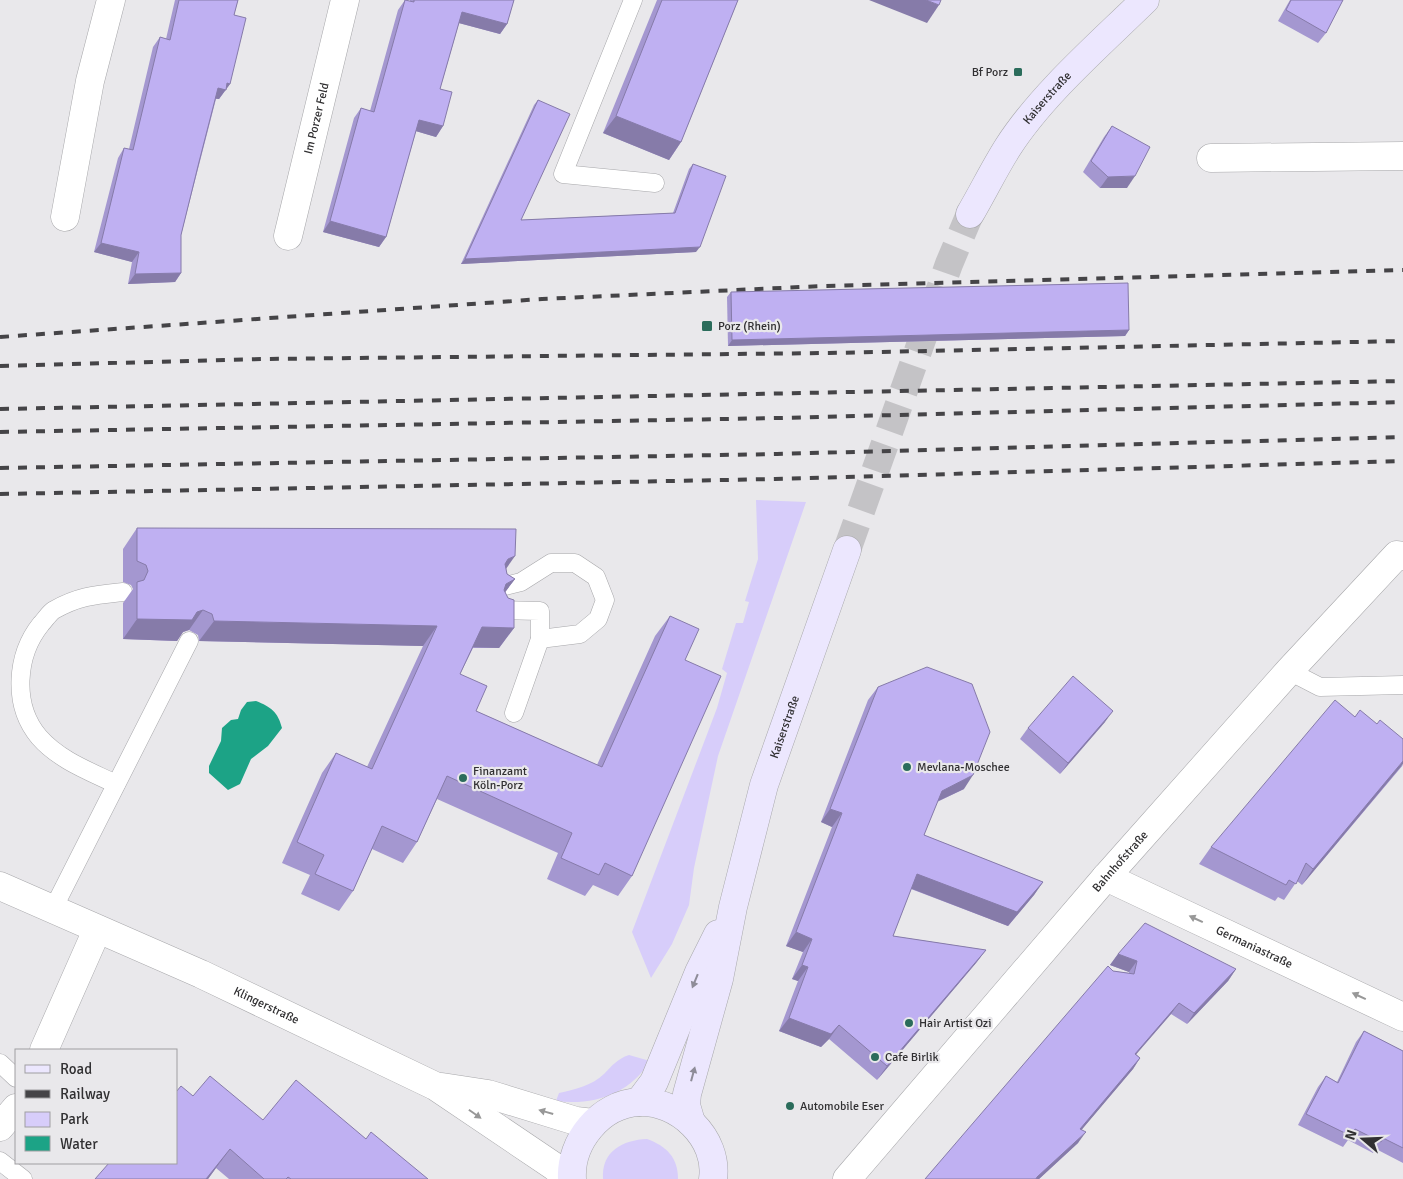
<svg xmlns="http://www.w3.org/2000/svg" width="1403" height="1179" font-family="Signika,sans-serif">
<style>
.green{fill:#d7cdfa}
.water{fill:#1ca386}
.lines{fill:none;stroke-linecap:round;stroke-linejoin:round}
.secondary-tunnel{stroke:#c4c3c6;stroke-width:28;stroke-dasharray:28 14;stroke-linecap:butt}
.service-casing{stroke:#a7a7aa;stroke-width:19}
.minor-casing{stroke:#a7a7aa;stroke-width:29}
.tertiary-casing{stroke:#a7a7aa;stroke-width:29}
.secondary-casing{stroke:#a7a7aa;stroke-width:29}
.service{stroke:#fff;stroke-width:18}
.minor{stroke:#fff;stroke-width:28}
.tertiary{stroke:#fff;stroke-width:28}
.secondary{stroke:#ece7fe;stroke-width:28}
.rail{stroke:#454447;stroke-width:4;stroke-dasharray:9 9;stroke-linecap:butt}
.wall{fill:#a497d0}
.shaded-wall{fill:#867ba9}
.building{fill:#bfb0f2;stroke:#867ba9}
.oneway{fill:#989898}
.oneway2{fill:#8e8c98}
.poi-dot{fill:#2b6c5b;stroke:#e9e8eb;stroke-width:2}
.labels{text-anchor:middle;stroke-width:4.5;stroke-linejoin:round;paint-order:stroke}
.poi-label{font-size:12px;fill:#313032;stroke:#e9e8eb;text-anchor:start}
.street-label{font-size:12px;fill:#313032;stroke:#e9e8eb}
</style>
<rect width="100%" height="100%" fill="#e9e8eb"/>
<g class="green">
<path d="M756 500 806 502 718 756 694 868 689 905 672 944 651 978 632 932 717 708 727 673 722 669 736 623H743L749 602 745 601 758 559Z"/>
<path d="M629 1055 650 1061C630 1094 593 1106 556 1101L559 1093C574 1090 593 1085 604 1074 613 1065 617 1059 629 1055Z"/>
<path d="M647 1139C666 1146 678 1157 678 1179H603C601 1151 623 1140 647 1139Z"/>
</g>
<path class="water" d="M256 701C271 707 278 712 282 728L268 746 251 759 240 784 228 790 209 773V766L221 741 222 728 231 720 238 719 241 710 247 702Z"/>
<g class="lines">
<path class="secondary-tunnel" d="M847 550 949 264 970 214"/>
<g class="service-casing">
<g id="service">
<path d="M633 0 563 174 655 183"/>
<path d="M501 587 521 582 551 563H575L596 577 605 600 598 619 580 634 540 639"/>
<path d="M500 610 540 611V639L514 713"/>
<path d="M1289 671 1320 687 1403 685"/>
<path d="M116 784C89 771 59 760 39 737 12 705 16 655 41 624 45 620 49 613 54 610 79 596 95 595 123 592"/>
<path d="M52 911 189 641"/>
<path d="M0 1063 16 1078"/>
<path d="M0 1161 23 1179"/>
</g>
</g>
<g class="minor-casing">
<g id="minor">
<path d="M1211 158 1403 156"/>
<path d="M65 217 90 81 111 0"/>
<path id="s1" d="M288 236 345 0"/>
<path id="s2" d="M1106 877 1403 1017"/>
<path d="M44 1050 97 930"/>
<path d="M0 1127 16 1108"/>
<path id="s3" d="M847 1179 1106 877 1289 671 1397 555 1403 556"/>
</g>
</g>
<g class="tertiary-casing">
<g id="tertiary">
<path id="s4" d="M0 886 201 974 435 1086 555 1167 569 1179"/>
<path d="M442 1087 488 1094 576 1121 593 1123"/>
</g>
</g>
<g class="secondary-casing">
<g id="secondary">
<path id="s5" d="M970 214C983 192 994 169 1008 147 1042 94 1100 44 1145 0"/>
<path d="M639 1102 654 1082 699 972 718 934"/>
<path id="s6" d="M691 1122 686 1105 687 1094 719 979 733 907 764 785 847 550"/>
<path d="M572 1179C570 1142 600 1104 639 1102 678 1100 719 1138 713 1179"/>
</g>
</g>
<use href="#service" class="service"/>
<use href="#minor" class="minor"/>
<use href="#tertiary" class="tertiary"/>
<use href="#secondary" class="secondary"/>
<g class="rail">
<path d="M0 337 542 299 823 286 1403 270"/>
<path d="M0 366 262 359 829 353 1403 341"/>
<path d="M0 409 1403 381"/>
<path d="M0 432 779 418 1403 402"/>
<path d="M0 468 777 454 1403 437"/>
<path d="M0 494 775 479 1403 461"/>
</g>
</g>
<g class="wall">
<path d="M175 0H238L234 15 230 84 219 99H216L181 235V273L175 282 128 284 132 262 94 252 118 158 124 148 129 149 153 47 160 37 166 39Z"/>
<path d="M405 0 410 1V0H514L507 24 500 34 459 23 440 89 443 126 436 137 416 131 386 237 379 247 323 232 354 118 361 108 370 111 398 10Z"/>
<path d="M657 0H738L681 142 669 160 603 133Z"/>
<path d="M1290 0H1343L1326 33 1318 43 1278 21Z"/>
<path d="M538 100 521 220 673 213 689 169 693 164 696 252 461 264 534 105Z"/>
<path d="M1112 126 1127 188H1100L1083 172 1104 137Z"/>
<path d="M731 292 1129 330 1125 336 728 346 727 297Z"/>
<path d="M137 528 506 568 507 574 515 579 505 592 514 628 499 648H473L460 674 476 711 597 765 655 636 670 616 685 660 632 876 618 896 593 885 585 896 547 879 558 853 437 799 417 842 403 863 372 849 353 891 339 911 301 894 310 875 282 863 322 773 336 753 367 767 423 646 199 641 198 635 189 630 183 632 177 641 123 639V603L133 589 131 585 123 582V549Z"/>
<path d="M878 687 964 789 937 802 924 835 1043 882 1034 895 1008 926 911 889 893 936 986 950 976 963 877 1080 829 1039 821 1047 779 1031 798 981 792 979 803 952 786 946 832 827 821 822 868 700Z"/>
<path d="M1105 722 1060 774 1020 739 1028 728Z"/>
<path d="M1403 765 1302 885 1297 881 1284 900 1278 897 1275 901 1199 864 1211 847Z"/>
<path d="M1118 954 1236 969 1228 981 1187 1024 1171 1014 1136 1054 1140 1058 1133 1069 1082 1129 1078 1143 1039 1179H925L1113 971 1129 973V972L1110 965Z"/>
<path d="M1364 1031 1403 1051V1163L1376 1149 1373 1153 1348 1140 1343 1147 1298 1125 1318 1087 1326 1076 1337 1082 1356 1042Z"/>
<path d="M193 1096 263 1120 366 1139 428 1179H229L216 1168 208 1179H95Z"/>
</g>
<g class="shaded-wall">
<path d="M869 0H926L939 5 927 23Z"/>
<path d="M462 12 507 24 500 34 455 22Z"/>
<path d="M227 83 230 84 219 99 212 98 218 88Z"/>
<path d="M616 116 681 142 669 160 603 133Z"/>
<path d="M419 120 443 126 436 137 412 130Z"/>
<path d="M1135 176 1127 188H1100L1108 177Z"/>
<path d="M330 221 386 237 379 247 323 232Z"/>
<path d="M101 243 139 252 132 262 94 252Z"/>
<path d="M700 247 696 252 461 264 465 259Z"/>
<path d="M181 273 175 282 128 284 135 274Z"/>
<path d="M1129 330 1125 336 728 346 732 340Z"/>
<path d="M515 556 501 576 494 579 508 559Z"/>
<path d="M515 579 500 599 506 584Z"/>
<path d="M203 610 189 630 183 632 177 641 123 639 137 619 197 612Z"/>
<path d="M214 621 437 626 423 646 199 641Z"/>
<path d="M482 627 514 628 499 648 468 647Z"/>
<path d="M1113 711 1105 722 1060 774 1068 763Z"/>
<path d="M1403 761V764L1302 885 1313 869Z"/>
<path d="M973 775 964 789 932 804 942 791Z"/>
<path d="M830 809 842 813 832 827 821 822Z"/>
<path d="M917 874 1043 882 1034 895 1008 926 907 887Z"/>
<path d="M796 932 812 939 803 952 786 946Z"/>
<path d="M986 950 976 963 877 1080 887 1066Z"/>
<path d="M1118 954 1137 961 1129 972 1110 965Z"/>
<path d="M802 965 808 967 798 981 792 979Z"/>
<path d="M1236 969 1228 981 1187 1024 1194 1013Z"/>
<path d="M1179 1003 1171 1014 1127 1065 1135 1054Z"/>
<path d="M789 1018 839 1025 829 1039 821 1047 779 1031Z"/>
<path d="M1140 1058 1133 1069 1073 1140 1080 1129Z"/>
<path d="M1086 1132 1078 1143 1039 1179H1035Z"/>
<path d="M230 1149 216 1168 208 1179H206Z"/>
</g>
<g class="building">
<path d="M179 0H238L234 15 246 18 230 84 227 83 226 90 218 88 199 162 181 235V273L135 274 139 252 101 243 124 148 133 150 160 37 170 40Z"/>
<path d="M405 0 414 2V0H514L507 24 462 12 440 89 452 92 443 126 419 120 386 237 330 221 361 108 374 112Z"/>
<path d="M662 0H738L681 142 616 116Z"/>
<path d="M926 0H941L939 5Z"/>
<path d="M1291 0H1343L1326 33 1286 10Z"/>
<path d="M538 100 570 114 521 220 675 213 693 164 726 176 700 247 465 259Z"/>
<path d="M1112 126 1150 147 1135 176 1108 177 1091 161Z"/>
<path d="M1128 283 1129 330 732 340 731 292Z"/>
<path d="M137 528 516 529 515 556 508 559 505 564 507 574 515 579 506 584 504 590 508 598 514 600V628L482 627 460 674 487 686 476 711 602 767 670 616 699 629 685 660 721 676 632 876 605 863 599 875 561 858 572 833 447 776 417 842 382 826 353 891 315 874 324 855 297 842 336 753 372 769 437 626 214 621 212 614 203 610 197 612 192 620 137 619V582L144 580 148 571 146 565 137 561Z"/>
<path d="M927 667 972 684 990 732 973 775 942 791 924 835 1043 882 1017 912 917 874 893 936 986 950 887 1066 839 1025 831 1034 789 1018 808 967 802 965 812 939 796 932 842 813 830 809 878 687Z"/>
<path d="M1073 676 1113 711 1068 763 1028 728Z"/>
<path d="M1335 700 1355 717 1360 710 1377 724 1380 720 1403 739V761L1313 869 1306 863 1296 884 1289 880 1286 885 1211 847Z"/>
<path d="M1145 923 1236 969 1194 1013 1179 1003 1135 1054 1140 1058 1080 1129 1086 1132 1037 1177 1036 1179H925L1108 966 1113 971 1134 974 1137 961 1118 954Z"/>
<path d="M1364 1031 1403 1051V1148L1383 1138 1381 1142 1355 1129 1351 1136 1306 1114 1326 1076 1338 1083Z"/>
<path d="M210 1076 263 1120 296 1080 366 1139 371 1132 428 1179H291L288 1177 286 1179H264L230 1149 206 1179H95L109 1163H176V1092L181 1086 193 1096Z"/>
</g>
<defs><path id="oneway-solid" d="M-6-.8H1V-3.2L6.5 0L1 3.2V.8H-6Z" transform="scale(1.25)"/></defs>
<g class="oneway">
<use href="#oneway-solid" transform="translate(1196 919) rotate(-155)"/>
<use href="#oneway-solid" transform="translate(1359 996) rotate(-155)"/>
<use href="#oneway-solid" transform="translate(546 1112) rotate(-164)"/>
<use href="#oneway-solid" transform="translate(475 1114) rotate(35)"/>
</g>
<g class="oneway2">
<use href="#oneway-solid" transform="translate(695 981) rotate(112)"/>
<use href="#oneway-solid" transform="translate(693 1074) rotate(-75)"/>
</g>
<g class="poi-dot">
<rect x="1013" y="67" width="10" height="10" rx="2.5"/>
<rect x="701" y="320" width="12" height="12" rx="2.5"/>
<circle cx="907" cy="767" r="5"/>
<circle cx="463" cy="778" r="5"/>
<circle cx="909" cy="1023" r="5"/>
<circle cx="875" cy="1057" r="5"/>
<circle cx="790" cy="1106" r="5"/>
</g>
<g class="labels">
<g class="poi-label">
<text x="1008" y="76" text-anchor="end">Bf Porz</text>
<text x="718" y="330">Porz (Rhein)</text>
<text x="917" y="771">Mevlana-Moschee</text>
<text x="473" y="775">Finanzamt<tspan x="473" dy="14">Köln-Porz</tspan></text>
<text x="919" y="1027">Hair Artist Ozi</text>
<text x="885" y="1061">Cafe Birlik</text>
<text x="800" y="1110">Automobile Eser</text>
</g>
<g class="street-label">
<text dy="4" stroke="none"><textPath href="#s5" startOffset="140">Kaiserstraße</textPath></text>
<text dy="4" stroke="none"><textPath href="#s1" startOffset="121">Im Porzer Feld</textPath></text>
<text dy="4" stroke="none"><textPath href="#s6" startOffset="409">Kaiserstraße</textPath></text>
<text dy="4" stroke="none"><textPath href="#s3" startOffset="419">Bahnhofstraße</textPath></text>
<text dy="4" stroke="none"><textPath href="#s2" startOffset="164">Germaniastraße</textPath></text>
<text dy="4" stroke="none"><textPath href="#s4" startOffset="292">Klingerstraße</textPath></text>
</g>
</g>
<rect x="15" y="1049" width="162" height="115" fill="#e9e8eb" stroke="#9f9ea1"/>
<rect x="25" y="1065" width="25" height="8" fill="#ece7fe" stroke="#9f9ea1"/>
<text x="60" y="1074" font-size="15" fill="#313032">Road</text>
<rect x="25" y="1090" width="25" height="8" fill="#454447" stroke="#9f9ea1"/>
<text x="60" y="1099" font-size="15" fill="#313032">Railway</text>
<rect x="25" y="1112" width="25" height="15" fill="#d7cdfa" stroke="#9f9ea1"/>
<text x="60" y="1124" font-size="15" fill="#313032">Park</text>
<rect x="25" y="1136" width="25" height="15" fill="#1ca386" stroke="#9f9ea1"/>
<text x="60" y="1149" font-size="15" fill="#313032">Water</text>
<g transform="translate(1363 1139) rotate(289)" stroke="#e9e8eb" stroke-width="4" paint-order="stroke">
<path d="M0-4L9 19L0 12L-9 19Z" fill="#313032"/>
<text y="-8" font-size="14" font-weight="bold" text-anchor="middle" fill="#313032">N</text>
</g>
</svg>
